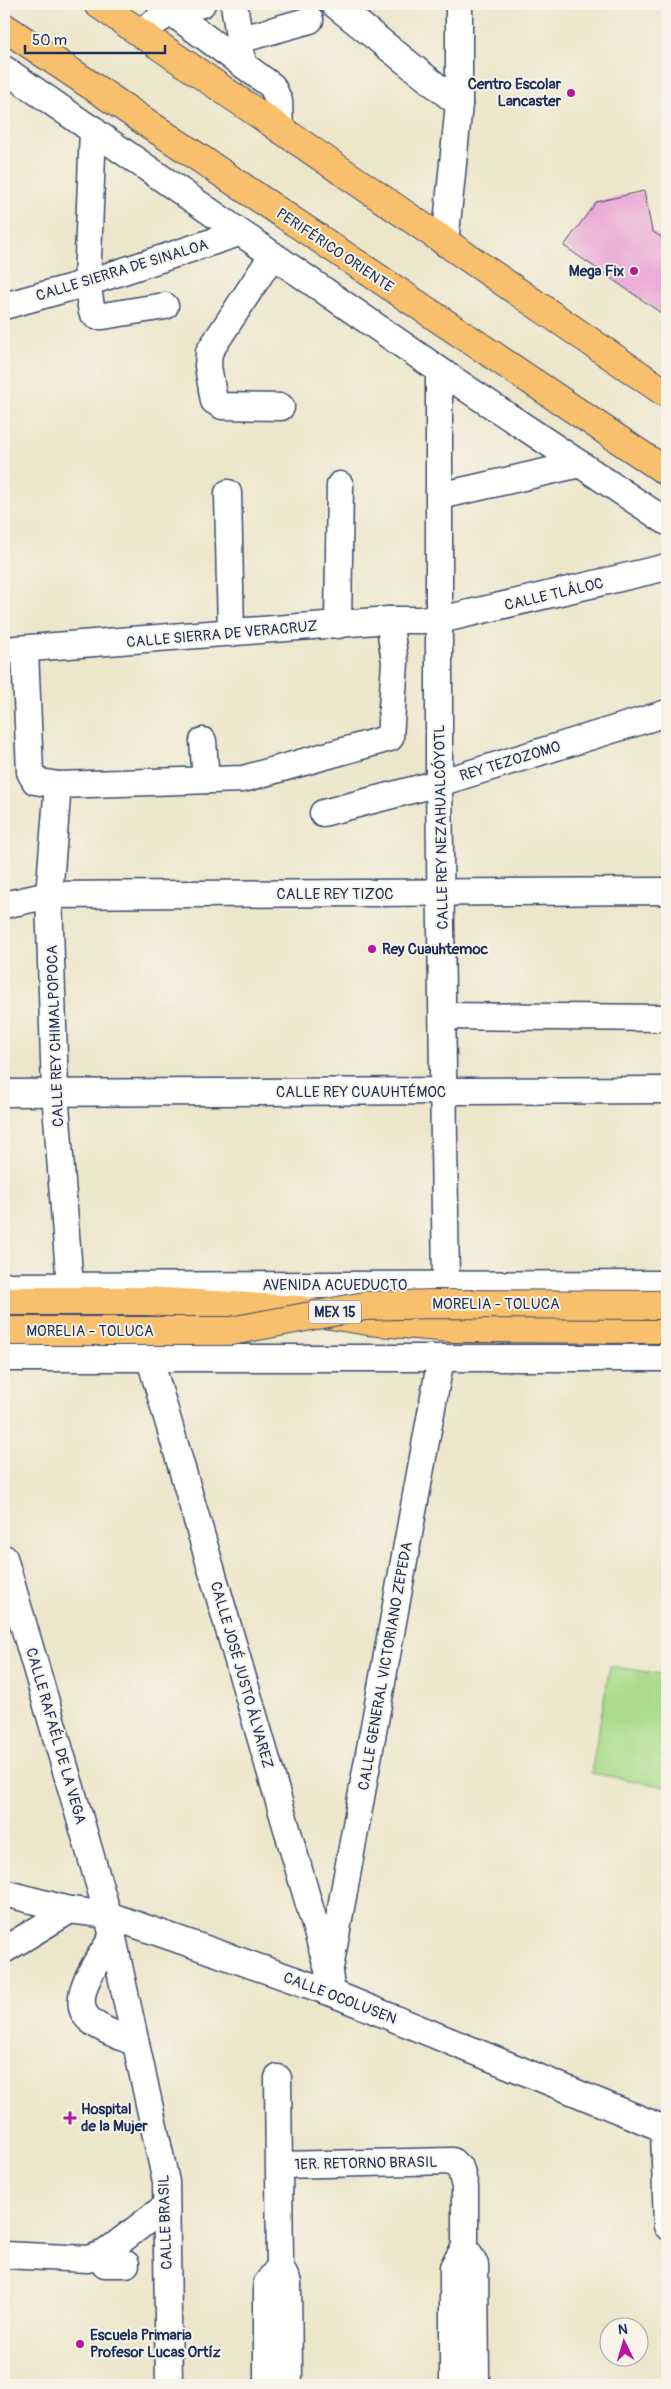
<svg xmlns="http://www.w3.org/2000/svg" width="671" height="2389" font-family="Pangolin,sans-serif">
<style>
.green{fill:#a9db8a;stroke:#628574}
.building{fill:#e9a2d4}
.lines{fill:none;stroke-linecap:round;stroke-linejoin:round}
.minor-casing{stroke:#3a4a6e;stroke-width:29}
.major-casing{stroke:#3a4a6e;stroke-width:30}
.highway-casing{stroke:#3a4a6e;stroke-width:30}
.minor{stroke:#fff;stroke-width:26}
.major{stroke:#f8bf6c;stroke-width:28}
.highway{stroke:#f8bf6c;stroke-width:28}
.major-bridge-casing{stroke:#3a4a6e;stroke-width:30;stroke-linecap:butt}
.major-bridge{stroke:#f8bf6c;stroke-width:28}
.poi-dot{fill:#b5179e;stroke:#f7f3e8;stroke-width:2}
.labels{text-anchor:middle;stroke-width:4;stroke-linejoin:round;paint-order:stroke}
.shield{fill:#f7f3e8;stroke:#5d6a87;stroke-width:1}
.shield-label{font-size:14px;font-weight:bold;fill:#1b2f5e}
.poi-label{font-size:15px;font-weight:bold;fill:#1b2f5e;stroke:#f7f3e8;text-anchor:start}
.street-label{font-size:15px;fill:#1b2f5e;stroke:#f7f3e8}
</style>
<rect width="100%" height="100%" fill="#f7f3e8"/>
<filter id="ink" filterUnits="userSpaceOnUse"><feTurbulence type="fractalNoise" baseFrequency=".02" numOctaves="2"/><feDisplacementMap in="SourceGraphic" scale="10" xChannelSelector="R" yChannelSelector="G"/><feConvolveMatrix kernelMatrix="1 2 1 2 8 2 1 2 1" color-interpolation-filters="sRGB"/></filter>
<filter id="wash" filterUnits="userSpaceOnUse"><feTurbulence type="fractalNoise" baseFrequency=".0096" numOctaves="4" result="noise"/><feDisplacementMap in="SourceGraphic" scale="20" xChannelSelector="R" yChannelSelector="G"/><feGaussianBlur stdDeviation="1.12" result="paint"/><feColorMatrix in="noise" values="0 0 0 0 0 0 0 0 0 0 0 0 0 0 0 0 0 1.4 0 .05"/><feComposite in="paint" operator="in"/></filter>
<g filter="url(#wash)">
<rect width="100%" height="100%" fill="#ece6cb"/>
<path class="green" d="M610 1666 667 1675V1787L591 1773Z"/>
<g id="blocks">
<path class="building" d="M644 191 652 231 667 241V317L564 246 596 202Z"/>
</g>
</g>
<g filter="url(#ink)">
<use href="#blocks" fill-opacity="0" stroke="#3a4a6e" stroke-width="1"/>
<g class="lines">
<g class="minor-casing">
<g id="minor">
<path d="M160 4 272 86 279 101 280 129"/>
<path d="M234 4 242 57"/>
<path d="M334 4 459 104"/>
<path d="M139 32 172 12 202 4"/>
<path d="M239 40 310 20"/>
<path d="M4 69 439 370 667 522"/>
<path d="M93 129 87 283 92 312 96 316H103L165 306"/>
<path d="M445 243 459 104V4"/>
<path d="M272 256 209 352 208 366 214 401 222 406 281 407"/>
<path d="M4 306 87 283 239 233"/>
<path d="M439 370V783L446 1284"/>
<path d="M228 493 231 633"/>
<path d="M440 496 580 464"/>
<path d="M338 625 340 485"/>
<path d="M4 650 389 620H440L667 567"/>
<path d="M25 650 30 772 35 781 58 785 243 779 390 738 395 662 389 620"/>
<path d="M203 741 206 780"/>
<path d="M58 785 49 895 55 1092 70 1286"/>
<path d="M323 813 439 783 667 713"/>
<path d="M4 905 49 895 667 891"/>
<path d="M443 1016 667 1018"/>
<path d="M4 1093 667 1090"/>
<path d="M4 1286 667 1284"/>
<path d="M4 1358H667"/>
<path d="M150 1359 329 1973 332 1993"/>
<path d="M4 1558 108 1915 166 2182 169 2385"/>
<path d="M4 1893 70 1910 108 1915 332 1993 667 2130"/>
<path d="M113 1936C100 1958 65 2000 91 2021 103 2031 122 2037 136 2043"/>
<path d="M4 1950 70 1910"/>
<path d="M330 1968 441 1358"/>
<path d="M278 2078 280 2266 288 2283 289 2377 284 2385"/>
<path d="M664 2129 667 2226"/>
<path d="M280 2165 452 2161 461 2170 465 2187V2247L475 2265 476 2380 474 2385"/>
<path d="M105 2253V2264H126"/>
<path d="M4 2255 88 2259 105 2253 166 2206"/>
<path d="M273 2385 267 2377V2283L280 2266"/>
<path d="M457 2385 453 2380V2267L465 2247"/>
</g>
</g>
<g class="major-casing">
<path id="major" d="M4 1301H147L299 1310 368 1321 451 1328 667 1329"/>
</g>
<g class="highway-casing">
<g id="highway">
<path d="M98 4 667 394"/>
<path d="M4 27 667 472"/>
</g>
</g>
<use href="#minor" class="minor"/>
<use href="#major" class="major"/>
<use href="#highway" class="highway"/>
<g class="major-bridge-casing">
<path id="major-bridge" d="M4 1331H231L365 1306 433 1304 667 1305"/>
</g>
<use href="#major-bridge" class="major-bridge"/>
</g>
</g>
<g class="poi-dot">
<circle cx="571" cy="93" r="5"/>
<circle cx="634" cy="271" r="5"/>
<circle cx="372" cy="949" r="5"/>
<path d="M67.5 2110.5h5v5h5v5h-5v5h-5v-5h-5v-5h5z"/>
<circle cx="80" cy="2344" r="5"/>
</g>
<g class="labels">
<rect class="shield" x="309" y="1300.5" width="52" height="23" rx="4"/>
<g class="shield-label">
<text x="335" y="1317">MEX 15</text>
</g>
<g class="poi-label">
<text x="561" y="89" text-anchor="end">Centro Escolar<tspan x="561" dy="17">Lancaster</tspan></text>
<text x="624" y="276" text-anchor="end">Mega Fix</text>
<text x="382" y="954">Rey Cuauhtemoc</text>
<text x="81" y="2114">Hospital<tspan x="81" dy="17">de la Mujer</tspan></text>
<text x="90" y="2340">Escuela Primaria<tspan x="90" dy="17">Profesor Lucas Ortíz</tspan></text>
</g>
<g class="street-label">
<text transform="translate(335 250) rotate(34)" y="5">PERIFÉRICO ORIENTE</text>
<text transform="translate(122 270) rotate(-17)" y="5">CALLE SIERRA DE SINALOA</text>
<text transform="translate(554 594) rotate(-13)" y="5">CALLE TLÁLOC</text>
<text transform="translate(222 634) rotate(-5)" y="5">CALLE SIERRA DE VERACRUZ</text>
<text transform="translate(510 761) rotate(-17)" y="5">REY TEZOZOMO</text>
<text transform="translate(441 827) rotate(-91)" y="5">CALLE REY NEZAHUALCÓYOTL</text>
<text x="335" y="899">CALLE REY TIZOC</text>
<text transform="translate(55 1036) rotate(-92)" y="5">CALLE REY CHIMALPOPOCA</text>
<text x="361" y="1097">CALLE REY CUAUHTÉMOC</text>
<text x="335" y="1290">AVENIDA ACUEDUCTO</text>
<text x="496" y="1309">MORELIA - TOLUCA</text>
<text x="90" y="1336">MORELIA - TOLUCA</text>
<text transform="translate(385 1666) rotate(-80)" y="5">CALLE GENERAL VICTORIANO ZEPEDA</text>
<text transform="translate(242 1675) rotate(74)" y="5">CALLE JOSÉ JUSTO ÁLVAREZ</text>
<text transform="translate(56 1736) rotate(74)" y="5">CALLE RAFAÉL DE LA VEGA</text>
<text transform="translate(340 1998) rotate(21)" y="5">CALLE OCOLUSEN</text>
<text transform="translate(366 2163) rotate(-1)" y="5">1ER. RETORNO BRASIL</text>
<text transform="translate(165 2222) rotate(-92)" y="5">CALLE BRASIL</text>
</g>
</g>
<rect width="671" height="2389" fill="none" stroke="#f7f3e8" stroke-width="20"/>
<g transform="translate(624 2342) rotate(355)"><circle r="24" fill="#f7f3e8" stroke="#9fa5b1"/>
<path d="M0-4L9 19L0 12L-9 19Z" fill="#b5179e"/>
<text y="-8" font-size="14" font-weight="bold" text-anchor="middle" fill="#1b2f5e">N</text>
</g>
<path d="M25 45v8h140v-8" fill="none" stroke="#1b2f5e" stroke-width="2.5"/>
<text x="32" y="45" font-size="15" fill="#1b2f5e" stroke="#f7f3e8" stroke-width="4" paint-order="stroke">50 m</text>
</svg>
